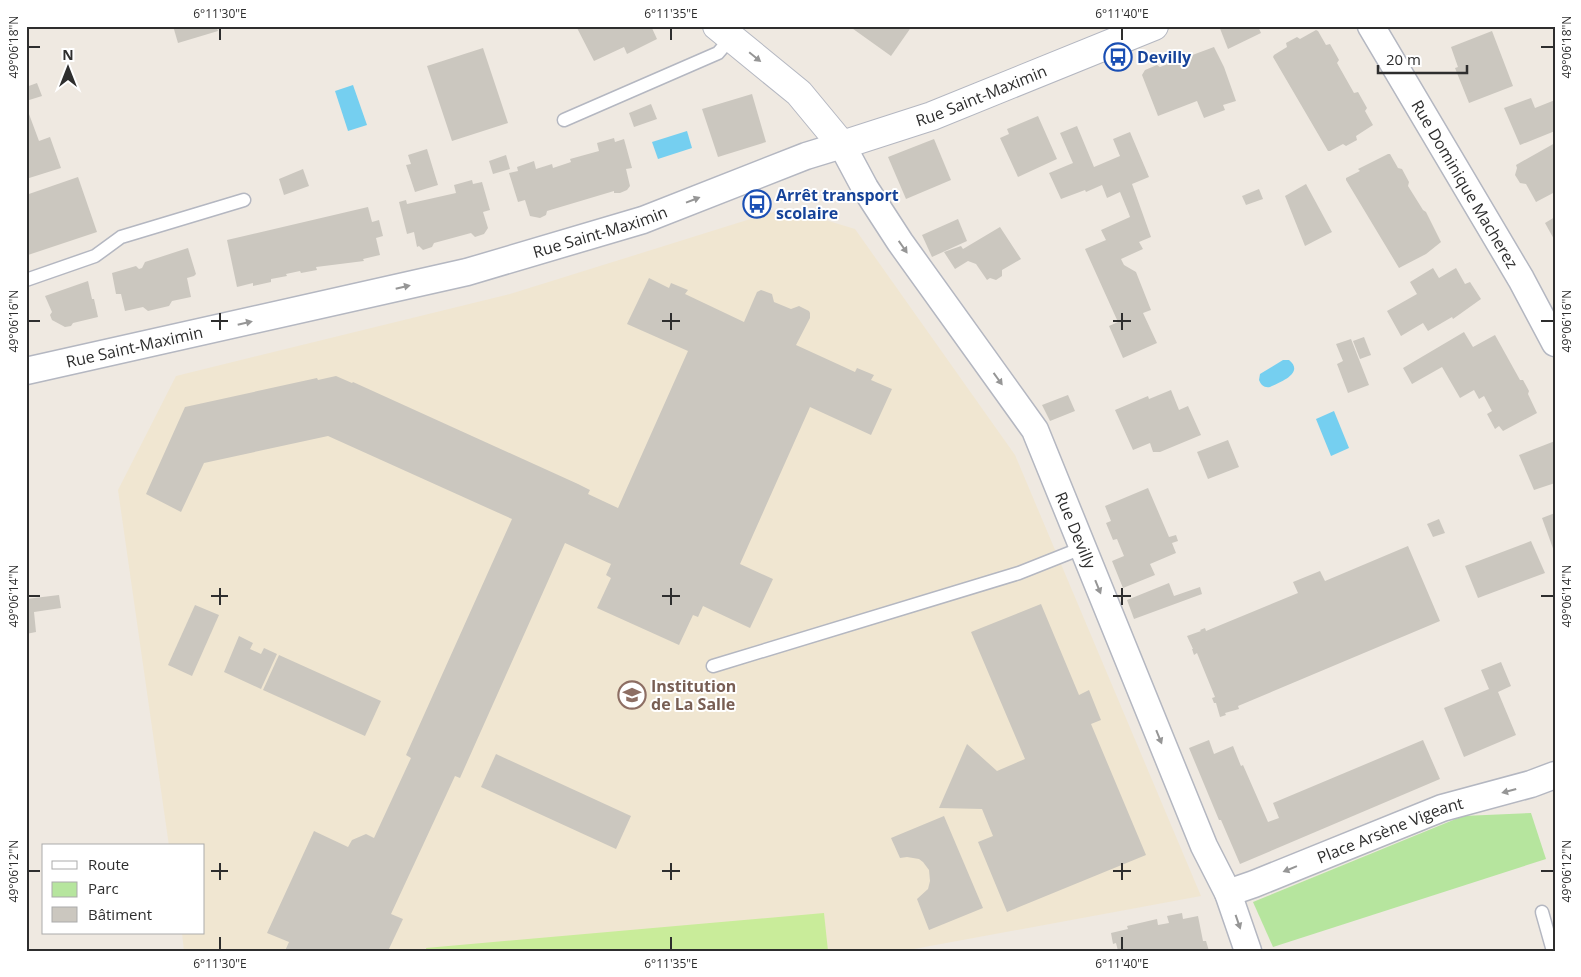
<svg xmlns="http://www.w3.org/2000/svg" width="1581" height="977" font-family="'Open Sans',sans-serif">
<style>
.education{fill:#f0e6d1}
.green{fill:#b6e59e}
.pitch{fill:#c9ec9a}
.water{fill:#75cff0}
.building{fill:#cbc7bf}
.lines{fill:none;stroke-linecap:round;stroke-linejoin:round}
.service-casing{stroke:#b4b7c1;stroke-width:15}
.minor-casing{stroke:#b4b7c1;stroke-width:29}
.tertiary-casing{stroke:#b4b7c1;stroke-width:30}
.service{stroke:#fff;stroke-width:12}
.minor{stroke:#fff;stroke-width:26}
.tertiary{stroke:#fff;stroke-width:28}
.oneway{fill:#969696}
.ticks{fill:none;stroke:#2e2e2e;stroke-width:2}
.labels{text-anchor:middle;stroke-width:4;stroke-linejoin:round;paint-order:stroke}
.transit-label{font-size:16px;font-weight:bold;fill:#164399;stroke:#fff;text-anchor:start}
.street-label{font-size:16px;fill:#2e2e2e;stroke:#fff}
.education-label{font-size:16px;font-weight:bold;fill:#785e54;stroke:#fff;text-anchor:start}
.neatline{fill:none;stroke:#2e2e2e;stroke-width:2}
.ticks-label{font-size:12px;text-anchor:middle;fill:#2e2e2e}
</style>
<rect width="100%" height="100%" fill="#efe9e1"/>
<path class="education" d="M786 208 855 229 1015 455 1201 896 903 951H184L182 933H204V846H169L118 490 176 376 510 294Z"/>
<path class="green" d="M1531 813 1546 859 1273 947 1253 902 1463 816Z"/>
<path class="pitch" d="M824 913 828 951H427L426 948Z"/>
<g class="water">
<path d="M353 85 367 125 348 131 335 91Z"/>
<path d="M687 131 692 148 658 159 652 142Z"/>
<path d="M1283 360H1289C1305 373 1280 382 1270 387 1264 388 1261 385 1259 380L1260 374Z"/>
<path d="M1334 411 1349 448 1331 456 1316 419Z"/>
</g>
<g class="building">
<path d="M173 26H216L218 31 178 43Z"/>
<path d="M576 26H651L657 39 627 54 624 47 594 61Z"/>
<path d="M849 26H912L891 56Z"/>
<path d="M1219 26H1258L1261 33 1228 49Z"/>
<path d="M1316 30 1318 31 1326 45 1330 44 1339 60 1337 63 1354 93 1358 92 1367 108 1365 111 1373 125 1356 136 1357 140 1346 146 1343 144 1330 151H1328L1273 57 1274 55 1287 47 1286 43 1297 37 1300 39Z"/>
<path d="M1492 31 1513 86 1469 103 1455 68 1458 67 1451 47Z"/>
<path d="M1214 47 1224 67 1236 101 1223 105 1225 110 1204 118 1197 101 1158 116 1142 75 1145 70 1157 65 1160 67Z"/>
<path d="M483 48 508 123 452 141 427 66Z"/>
<path d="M37 83 42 96 26 101V87Z"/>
<path d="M752 94 766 142 718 157 702 109Z"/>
<path d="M1531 98 1535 108 1555 100V131L1520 145 1504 108Z"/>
<path d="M651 104 657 119 634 127 629 113Z"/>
<path d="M26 106 39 141 50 137 61 168 26 179Z"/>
<path d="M1038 116 1057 159 1018 177 1000 138 1009 134 1007 129Z"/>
<path d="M1077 126 1094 167 1120 156 1113 139 1130 132 1149 177 1132 184 1151 237 1139 242 1143 249 1121 259 1124 265 1136 272 1151 310 1143 313 1157 343 1123 358 1109 326 1118 322 1085 249 1106 240 1101 230 1130 217 1129 214 1120 192 1107 198 1102 185 1086 192 1085 190 1061 199 1049 173 1073 163 1060 133Z"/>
<path d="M614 138 615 142 624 139 632 168 626 169 630 186 627 190 620 193H614V191L547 211 546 215 540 218 530 216 525 200 518 202 509 173 518 171 517 167 534 161 536 169 552 164 553 168 571 162 570 159 599 151 597 143Z"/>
<path d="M934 139 951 180 906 199 888 157Z"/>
<path d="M1555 143V192L1536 202 1526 184 1520 183 1515 175 1517 168 1516 165Z"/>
<path d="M427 149 438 185 415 192 406 165 411 164 408 155Z"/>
<path d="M1388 154H1390L1398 168 1402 169 1409 182 1408 186 1423 210 1426 212 1441 242 1426 254 1399 268 1346 180V178L1360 171 1358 169Z"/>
<path d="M506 155 510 169 493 174 489 161Z"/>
<path d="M303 169 309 186 284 195 279 179Z"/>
<path d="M78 177 97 232 28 255 26 251V195Z"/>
<path d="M472 180 473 184 482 182 490 210 483 212 488 228 484 234 475 237 471 233 434 243 432 247 423 250 419 246 417 247 414 232 407 234 399 202 406 200 407 204 456 193 454 185Z"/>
<path d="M1306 184 1332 232 1305 246 1285 196Z"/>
<path d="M1259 189 1263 199 1246 205 1242 196Z"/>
<path d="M368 207 372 222 379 220 383 236 376 238 380 255 363 259 364 261 316 267 317 270 301 273 300 271 286 274 287 276 271 279V282L253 286V283L237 287 227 240Z"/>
<path d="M1555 217V241L1545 223Z"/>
<path d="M958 219 967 241 932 257 922 235Z"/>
<path d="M1000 227 1021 259 1002 270V276L996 280 990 278 987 280 976 264 968 261 955 269 944 252 961 246 963 249Z"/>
<path d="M188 248 196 274 194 276 187 278 191 297 172 301 169 306 148 311 143 307 125 311 121 294H116L112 273 136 266 139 269 142 268 145 262Z"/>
<path d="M1433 268 1439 278 1456 268 1465 284 1470 282 1481 299 1453 319 1452 317 1428 331 1423 323 1401 336 1387 311 1417 294 1410 282Z"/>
<path d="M649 278 669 288 671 283 688 290 685 294 744 322 757 292 761 290 772 294 774 302 791 309 799 306 809 311 810 313V318L796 345 855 372 857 368 874 375 871 380 892 389 871 435 810 407 740 564 773 579 750 628 703 606 698 617 693 615 679 645 597 608 611 578 606 575 611 564 565 543 460 778 455 776 391 914 403 919 388 951H285L289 942 267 933 314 831 348 847 352 840 366 834 374 838 411 758 406 755 512 519 328 436 204 463 181 512 146 494 185 407 317 378 318 380 336 376 352 383 353 382 578 484 590 490 588 494 618 508 688 351 627 324Z"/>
<path d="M88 281 92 299H94L98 317 73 323 71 326 65 327 52 320 50 315 52 312 45 296Z"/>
<path d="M1464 332 1473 347 1495 335 1520 380H1523L1529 391 1528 394 1537 413 1503 431 1499 426 1495 429 1487 414 1492 411 1484 396 1479 399 1474 390 1460 398 1442 367 1412 384 1403 368Z"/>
<path d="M1364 337 1371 355 1360 359 1353 341Z"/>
<path d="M1351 339 1369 385 1348 393 1337 364 1343 361 1336 344Z"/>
<path d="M1171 390 1179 410 1188 406 1201 435 1160 452H1153L1150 443 1133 450 1115 410 1148 396 1149 399Z"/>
<path d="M1068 395 1075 411 1050 421 1042 405Z"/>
<path d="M1228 440 1239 467 1208 479 1197 452Z"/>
<path d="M1555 441V483L1534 490 1519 455Z"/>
<path d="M1148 488 1169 537 1176 535 1178 541 1172 543 1176 553 1150 564 1155 575 1123 588 1112 561 1124 556 1117 539 1113 540 1106 523 1111 521 1105 506Z"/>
<path d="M1555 513V554L1542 518Z"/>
<path d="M1439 519 1445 533 1433 537 1427 524Z"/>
<path d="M1531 541 1545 573 1478 598 1465 566Z"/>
<path d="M1408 546 1440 621 1238 706 1239 709 1225 713 1226 715 1220 717 1216 703H1214L1212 698 1215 697 1197 653 1194 655 1192 649H1193L1187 636 1201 631 1200 630 1205 628 1206 631 1298 593 1293 582 1320 571 1325 581Z"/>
<path d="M1169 583 1174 596 1200 587 1202 594 1134 619 1127 600Z"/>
<path d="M59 595 61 608 34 612 36 632 26 634V599Z"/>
<path d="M1041 604 1079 695 1089 690 1101 720 1091 724 1146 855 1007 912 978 842 993 836 982 809 939 808 967 744 997 771 1025 759 971 632Z"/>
<path d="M195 605 219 615 192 676 168 665Z"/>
<path d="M239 636 253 643 250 649 261 654 264 648 277 654 261 689 224 672Z"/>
<path d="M279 655 381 701 365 736 263 690Z"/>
<path d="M1501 662 1511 686 1498 692 1516 735 1464 757 1444 708 1489 689 1481 670Z"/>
<path d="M1209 740 1214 754 1233 746 1241 766 1243 765 1268 822 1279 818 1273 803 1423 740 1440 779 1240 864 1221 820H1219L1189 748Z"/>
<path d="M496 754 631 816 616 849 481 787Z"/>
<path d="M944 816 983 908 929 930 917 899 928 889 930 881 929 870 923 862 919 859 907 857 900 858 891 838Z"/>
<path d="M1182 913 1183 919 1198 916 1203 941H1206L1209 951H1118L1116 943 1113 944 1111 933 1128 929 1127 926 1157 919 1158 925 1169 923 1167 916Z"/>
</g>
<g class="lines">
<g class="service-casing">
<g id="service">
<path d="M564 120 718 53 731 38"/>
<path d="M26 280 95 256 121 237 244 200"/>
<path d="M713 666 1019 573 1082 548"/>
<path d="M1542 912 1553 951"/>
</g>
</g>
<g class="minor-casing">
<g id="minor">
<path id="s1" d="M1371 26 1521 279 1555 343"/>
<path id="s2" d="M26 371 467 272 643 220 806 156 842 145 865 188 900 242 1035 430 1204 846 1228 893 1248 951"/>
<path id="s3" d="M1228 893 1254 884 1442 808 1531 784 1555 775"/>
</g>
</g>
<g class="tertiary-casing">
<g id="tertiary">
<path id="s4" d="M717 26 799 93 842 145 932 116 1154 26"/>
</g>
</g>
<use href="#service" class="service"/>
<use href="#minor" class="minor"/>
<use href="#tertiary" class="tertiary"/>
</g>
<defs><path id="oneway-solid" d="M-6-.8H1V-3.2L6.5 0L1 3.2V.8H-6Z" transform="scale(1.25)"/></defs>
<g class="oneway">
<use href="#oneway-solid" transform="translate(755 57) rotate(39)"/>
<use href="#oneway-solid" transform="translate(693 200) rotate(-21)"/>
<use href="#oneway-solid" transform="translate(903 247) rotate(55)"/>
<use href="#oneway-solid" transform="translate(403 287) rotate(-13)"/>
<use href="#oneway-solid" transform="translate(245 323) rotate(-13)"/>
<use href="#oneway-solid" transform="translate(998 379) rotate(54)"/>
<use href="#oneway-solid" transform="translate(1098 587) rotate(68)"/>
<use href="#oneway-solid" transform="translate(1159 737) rotate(68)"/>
<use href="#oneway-solid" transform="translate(1509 791) rotate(165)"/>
<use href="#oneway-solid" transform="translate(1290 869) rotate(158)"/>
<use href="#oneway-solid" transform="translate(1238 922) rotate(71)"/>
</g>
<path class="ticks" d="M220 28V40M671 28V40M1122 28V40M28 47H40M1541 47H1554M220 313V330M671 313V330M1122 313V330M28 321H40M211 321H228M662 321H680M1113 321H1131M1541 321H1554M220 588V605M671 588V605M1122 588V605M28 596H40M211 596H228M662 596H680M1113 596H1131M1541 596H1554M220 863V880M671 863V880M1122 863V880M28 871H40M211 871H228M662 871H680M1113 871H1131M1541 871H1554M220 937V950M671 937V950M1122 937V950"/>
<defs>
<g id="bus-ring" transform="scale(1.4375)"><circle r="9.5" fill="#fff" stroke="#1a4fb4" stroke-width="1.5"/><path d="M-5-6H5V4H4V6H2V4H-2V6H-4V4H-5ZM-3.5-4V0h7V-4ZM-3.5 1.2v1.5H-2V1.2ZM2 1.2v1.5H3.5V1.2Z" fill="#1a4fb4"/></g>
<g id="school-ring" transform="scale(1.4375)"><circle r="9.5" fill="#fff" stroke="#8d6e63" stroke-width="1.5"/><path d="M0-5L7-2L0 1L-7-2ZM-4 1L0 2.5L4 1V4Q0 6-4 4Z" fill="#8d6e63"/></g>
</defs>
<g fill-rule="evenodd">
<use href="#bus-ring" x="1118" y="57"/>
<use href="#bus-ring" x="757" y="204"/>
<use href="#school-ring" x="632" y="695"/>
</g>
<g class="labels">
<g class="transit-label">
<text x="1137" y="63">Devilly</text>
<text x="776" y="201">Arrêt transport<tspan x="776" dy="18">scolaire</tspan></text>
</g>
<g class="street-label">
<text dy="6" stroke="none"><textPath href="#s4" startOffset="321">Rue Saint-Maximin</textPath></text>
<text dy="6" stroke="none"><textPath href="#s1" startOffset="184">Rue Dominique Macherez</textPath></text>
<text dy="6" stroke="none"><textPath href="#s2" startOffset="591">Rue Saint-Maximin</textPath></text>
<text dy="6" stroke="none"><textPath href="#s2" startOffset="111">Rue Saint-Maximin</textPath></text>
<text dy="6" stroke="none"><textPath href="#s2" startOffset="1301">Rue Devilly</textPath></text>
<text dy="6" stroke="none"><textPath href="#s3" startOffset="174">Place Arsène Vigeant</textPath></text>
</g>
<g class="education-label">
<text x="651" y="692">Institution<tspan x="651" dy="18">de La Salle</tspan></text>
</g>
</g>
<rect width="1581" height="977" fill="none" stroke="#ffffff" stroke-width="55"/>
<rect x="42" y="844" width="162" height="90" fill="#ffffff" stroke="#ababab"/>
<rect x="52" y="861" width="25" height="8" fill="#ffffff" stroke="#ababab"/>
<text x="88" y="870" font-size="15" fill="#2e2e2e">Route</text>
<rect x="52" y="882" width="25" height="15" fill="#b6e59e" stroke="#ababab"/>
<text x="88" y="894" font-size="15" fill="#2e2e2e">Parc</text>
<rect x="52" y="907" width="25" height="15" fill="#cbc7bf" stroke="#ababab"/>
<text x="88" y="920" font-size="15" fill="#2e2e2e">Bâtiment</text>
<g transform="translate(68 68)" stroke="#ffffff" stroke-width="4" paint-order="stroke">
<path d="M0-4L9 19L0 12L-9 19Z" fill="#2e2e2e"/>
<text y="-8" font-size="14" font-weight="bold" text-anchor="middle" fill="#2e2e2e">N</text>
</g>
<path d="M1378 65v8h89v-8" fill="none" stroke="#2e2e2e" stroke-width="2.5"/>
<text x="1386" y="65" font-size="15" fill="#2e2e2e" stroke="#ffffff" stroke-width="4" paint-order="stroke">20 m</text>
<rect x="28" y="28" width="1526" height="922" class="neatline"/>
<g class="ticks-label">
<text x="220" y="18">6°11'30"E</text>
<text x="671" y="18">6°11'35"E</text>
<text x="1122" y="18">6°11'40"E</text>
<text transform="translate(14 47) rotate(-90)" y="4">49°06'18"N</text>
<text transform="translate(1567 47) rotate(-90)" y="4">49°06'18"N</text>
<text transform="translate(14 321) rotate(-90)" y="4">49°06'16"N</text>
<text transform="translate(1567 321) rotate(-90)" y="4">49°06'16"N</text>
<text transform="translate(14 596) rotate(-90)" y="4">49°06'14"N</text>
<text transform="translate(1567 596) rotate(-90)" y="4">49°06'14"N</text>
<text transform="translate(14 871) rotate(-90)" y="4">49°06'12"N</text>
<text transform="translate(1567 871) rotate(-90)" y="4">49°06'12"N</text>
<text x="220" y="968">6°11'30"E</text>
<text x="671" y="968">6°11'35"E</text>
<text x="1122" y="968">6°11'40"E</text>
</g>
</svg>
